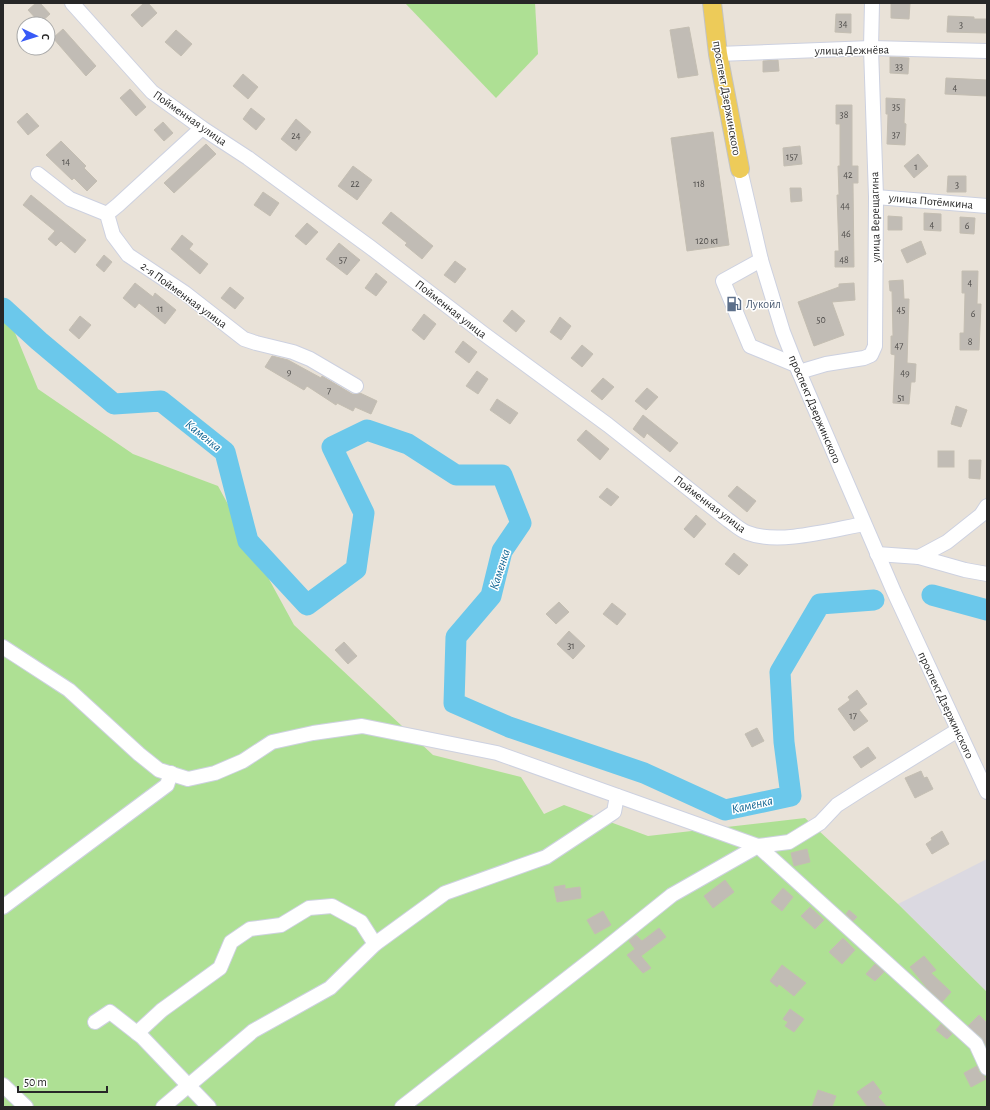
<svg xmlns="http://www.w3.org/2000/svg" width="990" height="1110" font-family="'Alegreya Sans',sans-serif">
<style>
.industrial{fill:#dbd9e1}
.green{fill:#aee094}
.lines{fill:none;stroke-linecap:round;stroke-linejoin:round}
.river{stroke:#6bc8eb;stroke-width:21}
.building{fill:#c1bcb5;stroke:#c4beb2}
.minor-casing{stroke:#cdd1e0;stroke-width:16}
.major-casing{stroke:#c3c3c3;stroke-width:20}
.minor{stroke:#fff;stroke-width:14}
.major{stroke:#edcb59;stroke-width:18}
.labels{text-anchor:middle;stroke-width:3;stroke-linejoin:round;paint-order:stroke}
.number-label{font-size:10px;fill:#4e4c4a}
.street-label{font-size:12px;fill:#272727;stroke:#fff}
.service-label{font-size:12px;fill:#4e5e75;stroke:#fff;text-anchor:start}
.water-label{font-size:13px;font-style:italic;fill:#0f6492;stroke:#fff}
</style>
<rect width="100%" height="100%" fill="#e9e2d8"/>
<path class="industrial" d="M987 859V992L898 904Z"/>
<g class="green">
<path d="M405 3H535L538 54 496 98Z"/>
<path d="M3 311H6L38 389 133 454 218 486 294 625 433 755 521 777 544 814 564 805 648 836 805 818 898 904 987 992V1107H3Z"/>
</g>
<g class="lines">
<g class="river">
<path d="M3 308 39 341 114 404 161 401 225 452 248 541 307 605 356 569 364 513 332 447 367 430 408 444 456 475H502L521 523 502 551 491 596 456 637 454 703 509 727 644 773 725 810 791 796 784 742 780 672 820 604 874 600"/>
<path d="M932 595 987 610"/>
</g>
</g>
<g class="building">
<path d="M36 3H40L50 14 40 23 28 10Z"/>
<path d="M144 3H148L157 13 142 27 131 15Z"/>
<path d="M891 3H910L909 19 891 18Z"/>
<path d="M836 14H851V33L835 32Z"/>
<path d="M948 16 974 17V19H987V33L947 32Z"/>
<path d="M689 27 698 75 678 78 670 30Z"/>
<path d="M63 29 96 66 86 76 53 38Z"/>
<path d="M176 30 192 44 181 56 165 42Z"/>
<path d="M890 57 909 58 908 74 890 73Z"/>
<path d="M778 60 779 71 763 72V61Z"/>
<path d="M243 74 258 87 248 99 233 86Z"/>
<path d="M946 78 987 80V96L945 94Z"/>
<path d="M130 89 146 107 136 116 120 98Z"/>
<path d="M886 98 905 99 904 123 906 124 905 145 887 144 888 114H886Z"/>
<path d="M836 105H852V166H858V183H853L854 267H835V251H839L837 195H839L838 166H840V124H836Z"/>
<path d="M251 108 265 119 256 130 243 119Z"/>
<path d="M27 113 39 126 28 135 17 122Z"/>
<path d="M296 119 311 132 296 151 281 139Z"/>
<path d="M163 122 173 133 164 141 154 130Z"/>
<path d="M713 132 729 245 687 251 671 138Z"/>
<path d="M61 141 86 166 84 168 97 181 87 191 74 178 72 180 46 155Z"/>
<path d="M206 144 216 154 174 193 164 183Z"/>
<path d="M800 146 802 164 784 166 783 148Z"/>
<path d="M918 154 928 166 914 178 904 166Z"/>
<path d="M353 166 372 180 357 200 338 186Z"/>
<path d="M948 176H966V192H947Z"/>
<path d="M790 188H801L802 201 791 202Z"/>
<path d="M263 192 279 203 270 216 254 205Z"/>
<path d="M31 195 86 240 75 253 61 241 56 246 48 239 55 231 23 205Z"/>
<path d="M391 212 433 246 422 259 405 245 407 243 382 223Z"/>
<path d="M924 213 941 214V231L924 230Z"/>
<path d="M888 216 902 217V230H888Z"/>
<path d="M960 217 975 218 974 234 960 233Z"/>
<path d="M307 223 318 232 306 245 295 236Z"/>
<path d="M182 235 193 244 189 249 208 264 200 274 171 249Z"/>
<path d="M921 241 926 254 907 263 901 250Z"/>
<path d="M339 243 360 260 347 275 326 259Z"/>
<path d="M104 255 112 262 104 272 96 265Z"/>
<path d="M455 261 466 269 455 283 444 275Z"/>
<path d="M962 271H978L977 304H981L979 350H960V333H964L965 293H962Z"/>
<path d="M376 273 387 282 376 296 365 288Z"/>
<path d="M903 280 904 299H909L907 363 916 364 915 382H911L909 404 893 403 895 355 891 354V336H893L892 291H890L889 281Z"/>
<path d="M135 283 153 297 155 293 176 310 165 324 139 303 135 308 123 298Z"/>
<path d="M854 283 855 300 832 302 844 335 814 346 798 302 839 287V284Z"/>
<path d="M230 287 244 298 235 309 221 298Z"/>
<path d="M512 310 525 321 516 332 503 321Z"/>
<path d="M424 314 436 324 424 340 412 330Z"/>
<path d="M80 316 91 325 79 339 69 330Z"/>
<path d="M560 317 571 326 561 340 550 332Z"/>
<path d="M463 341 477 352 469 363 455 352Z"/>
<path d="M582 345 593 354 582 367 571 358Z"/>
<path d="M272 356 288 360 321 378 322 376 352 394H356L360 393 377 401 371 414 355 407 353 411 337 403 336 405 307 386 304 390 265 367Z"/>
<path d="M477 371 488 379 478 394 466 386Z"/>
<path d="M603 378 614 387 602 400 591 391Z"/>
<path d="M647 388 658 397 646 410 635 401Z"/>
<path d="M497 399 518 413 510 424 490 410Z"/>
<path d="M956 406 967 410 961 427 951 424Z"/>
<path d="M643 415 678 443 670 452 647 433 644 438 633 429Z"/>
<path d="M586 430 609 449 600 460 577 440Z"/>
<rect x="938" y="451" width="16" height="16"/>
<path d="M969 460H981L980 479 969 478Z"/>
<path d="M737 486 756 501 747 512 728 496Z"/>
<path d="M607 488 619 497 611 506 599 497Z"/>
<path d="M696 515 706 524 694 538 684 529Z"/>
<path d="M734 553 748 565 739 575 725 564Z"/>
<path d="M559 602 569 612 556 624 546 614Z"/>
<path d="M612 603 626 614 617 625 603 614Z"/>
<path d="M569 631 585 646 573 659 557 644Z"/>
<path d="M344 642 357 656 348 664 335 650Z"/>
<path d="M857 690 867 704 859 710 868 721 854 731 838 709 850 700 848 697Z"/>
<path d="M757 728 764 741 752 747 745 734Z"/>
<path d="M868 747 876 758 861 768 853 757Z"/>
<path d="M921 771 924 778 927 777 933 789 915 798 905 778Z"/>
<path d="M942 831 949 844 932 854 926 844 932 840 931 838Z"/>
<path d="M807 849 810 862 794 866 791 853Z"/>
<path d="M725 880 734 892 713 908 704 896Z"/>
<path d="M565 885V889L580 887 581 898 557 902 554 887Z"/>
<path d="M783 888 793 897 782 911 771 902Z"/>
<path d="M810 907 824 920 815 929 801 916Z"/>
<path d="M849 910 857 917 853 921 846 914Z"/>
<path d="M603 911 611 925 595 934 587 920Z"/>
<path d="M659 928 666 937 641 956 651 968 643 973 627 955 635 949 629 941 636 935 642 941Z"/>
<path d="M843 938 855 950 842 964 829 952Z"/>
<path d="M924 956 936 970 931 973 951 992 942 1002 927 988 910 967Z"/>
<path d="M875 964 884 972 875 981 866 974Z"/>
<path d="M782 965 806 983 794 996 779 984 777 987 770 981Z"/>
<path d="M790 1009 804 1019 794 1032 785 1026 788 1022 783 1019Z"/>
<path d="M979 1015 987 1023V1047L982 1038 968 1026Z"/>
<path d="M941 1024 952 1034 947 1039 936 1030Z"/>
<path d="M977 1066 979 1072 984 1076 986 1079 971 1087 964 1073Z"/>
<path d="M873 1081 882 1093 878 1097 887 1107H868L857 1092Z"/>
<path d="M818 1090 836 1096 832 1107H812Z"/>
</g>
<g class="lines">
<g class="minor-casing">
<g id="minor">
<path d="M72 3 152 92 202 128 248 158 370 247 484 334 608 425 728 520C734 524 741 531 748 533 779 545 831 530 864 524"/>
<path d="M718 54 871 48 987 51"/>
<path d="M740 169 761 260 783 332 796 365 894 592 987 792"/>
<path d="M38 174 70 199 107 214 113 235 128 255 185 293 244 339 256 343 293 352 310 359 356 386"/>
<path d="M876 197 987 206"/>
<path d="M107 214 118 205 202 128"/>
<path d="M761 260 723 281 750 346 796 365"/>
<path d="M799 372 826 364 864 358 871 355 875 346 876 197 871 48 872 3"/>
<path d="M877 554 919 557 947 542 981 515 987 506"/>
<path d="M919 557 965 570 987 574"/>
<path d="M3 647 69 690 139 754 159 770 188 779 215 773 243 761 272 742 313 733 362 726 497 753 758 846 976 1044 987 1068"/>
<path d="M3 907 167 785 171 773"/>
<path d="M95 1022 110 1012 142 1037 209 1107"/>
<path d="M137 1033 162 1010 220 968 231 942 250 929 281 925 309 908 332 906 361 922 375 944"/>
<path d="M3 1085 26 1107"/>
<path d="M163 1107 253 1031 330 988 375 944 445 893 546 857 614 812 617 796"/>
<path d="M402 1107 601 952 672 895 758 846 789 842 820 823 837 805 862 789 958 730"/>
</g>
</g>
<g class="major-casing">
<path id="major" d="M712 3 718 54 740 169"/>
</g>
<use href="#minor" class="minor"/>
<use href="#major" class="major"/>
</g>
<defs>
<g id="fuel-bare" transform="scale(1.2)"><path d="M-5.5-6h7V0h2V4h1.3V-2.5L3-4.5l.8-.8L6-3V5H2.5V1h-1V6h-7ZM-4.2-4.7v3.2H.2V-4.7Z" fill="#5c6f8a" stroke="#fff" stroke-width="2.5" paint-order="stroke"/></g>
</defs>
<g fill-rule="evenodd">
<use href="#fuel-bare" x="734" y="304"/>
</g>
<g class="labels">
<g class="number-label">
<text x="843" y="27">34</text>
<text x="961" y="28">3</text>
<text x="899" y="70">33</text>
<text x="955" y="91">4</text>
<text x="896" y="110">35</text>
<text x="844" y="118">38</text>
<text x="896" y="138">37</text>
<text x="296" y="139">24</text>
<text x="792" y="160">157</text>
<text x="66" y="165">14</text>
<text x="916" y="170">1</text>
<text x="848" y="178">42</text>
<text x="355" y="187">22</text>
<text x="699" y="187">118</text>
<text x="957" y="188">3</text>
<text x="845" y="209">44</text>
<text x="932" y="228">4</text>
<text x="967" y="229">6</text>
<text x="846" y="237">46</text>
<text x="707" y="244">120 к1</text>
<text x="343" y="263">57</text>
<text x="844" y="263">48</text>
<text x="970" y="286">4</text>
<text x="160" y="312">11</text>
<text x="901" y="313">45</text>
<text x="973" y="317">6</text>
<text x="821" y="323">50</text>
<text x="970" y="345">8</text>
<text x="899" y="349">47</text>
<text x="289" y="375">9</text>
<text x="905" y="376">49</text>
<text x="329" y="394">7</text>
<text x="901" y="401">51</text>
<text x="571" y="649">31</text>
<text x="853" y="719">17</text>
</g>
<g class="street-label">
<text transform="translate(852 50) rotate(-1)" y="4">улица Дежнёва</text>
<text transform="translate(727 98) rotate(80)" y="4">проспект Дзержинского</text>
<text transform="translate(190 118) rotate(35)" y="4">Пойменная улица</text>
<text transform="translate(931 201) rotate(5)" y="4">улица Потёмкина</text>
<text transform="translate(875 217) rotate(-91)" y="4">улица Верещагина</text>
<text transform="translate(184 295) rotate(36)" y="4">2-я Пойменная улица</text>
<text transform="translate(451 309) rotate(38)" y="4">Пойменная улица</text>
<text transform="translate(815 409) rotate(67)" y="4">проспект Дзержинского</text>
<text transform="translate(710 504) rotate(37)" y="4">Пойменная улица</text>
<text transform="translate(946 705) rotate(65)" y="4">проспект Дзержинского</text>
</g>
<g class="service-label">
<text x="746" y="308">Лукойл</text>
</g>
<g class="water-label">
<text transform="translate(204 435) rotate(39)" y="5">Каменка</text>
<text transform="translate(499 569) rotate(-72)" y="5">Каменка</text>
<text transform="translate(752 804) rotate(-13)" y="5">Каменка</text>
</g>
</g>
<rect width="990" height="1110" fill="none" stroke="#272727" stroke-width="8"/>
<g transform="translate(36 36) rotate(94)"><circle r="19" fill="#ffffff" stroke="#a9a9a9"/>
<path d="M0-3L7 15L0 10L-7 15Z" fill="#385af6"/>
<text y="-6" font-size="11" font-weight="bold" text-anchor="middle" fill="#272727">С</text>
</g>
<path d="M18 1086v6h89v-6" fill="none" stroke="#272727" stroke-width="2"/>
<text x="24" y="1086" font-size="12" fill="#272727" stroke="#ffffff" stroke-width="3" paint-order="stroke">50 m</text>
</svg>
